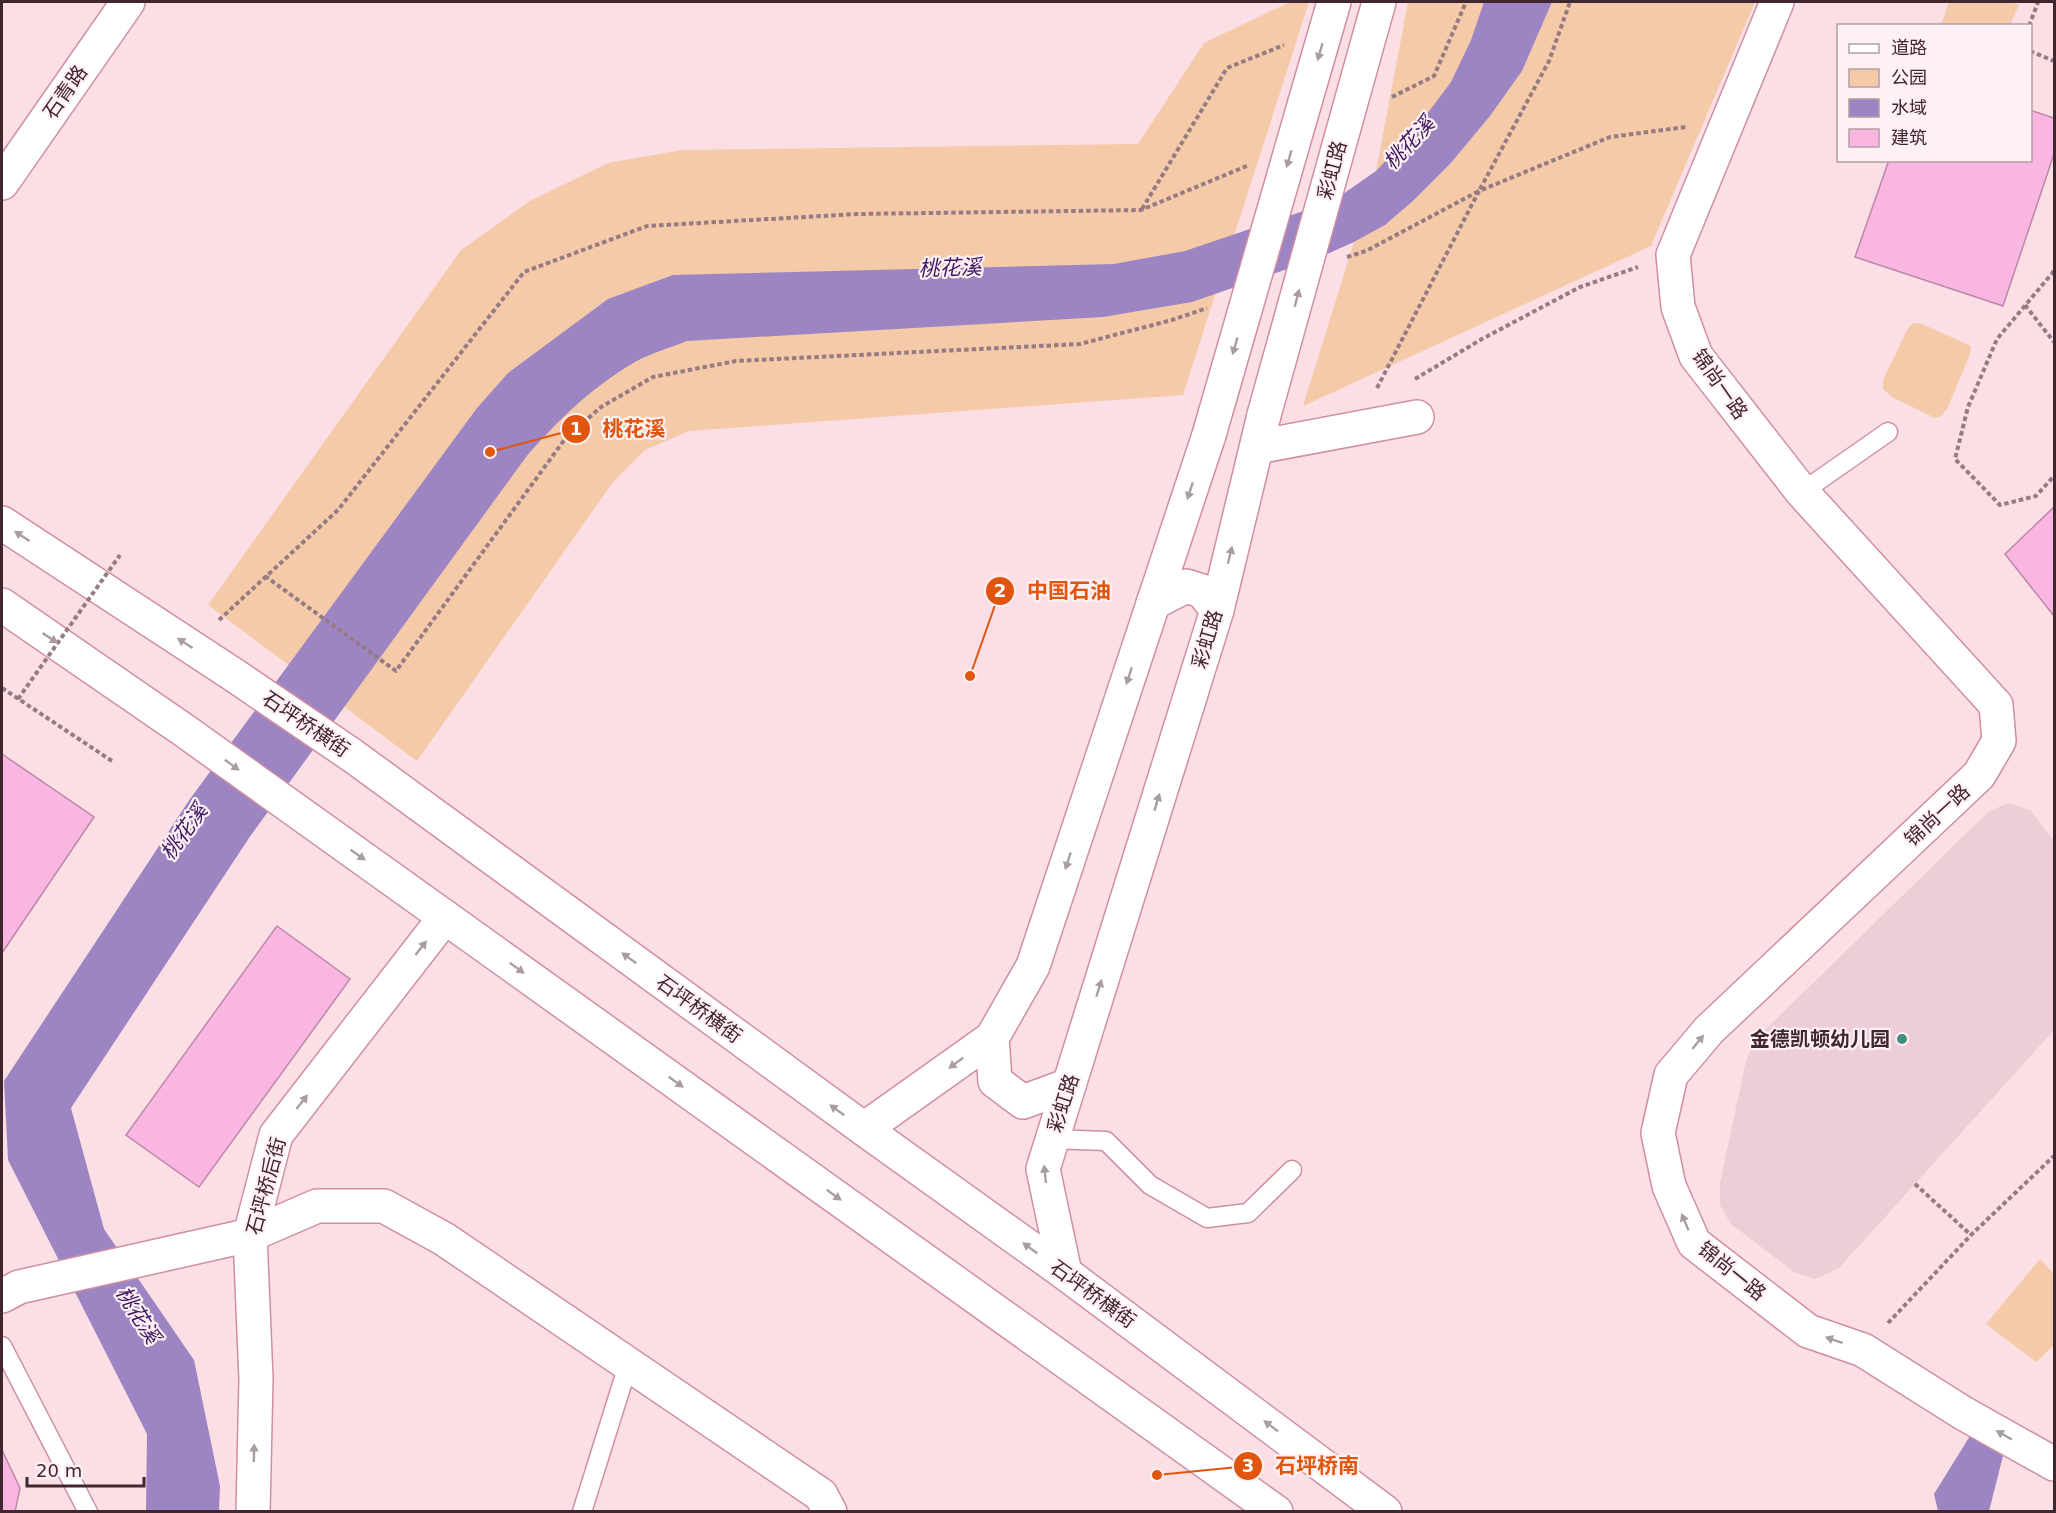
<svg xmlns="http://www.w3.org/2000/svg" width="2056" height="1513" font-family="'DejaVu Sans','Noto Sans SC',sans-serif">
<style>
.built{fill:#eeced6}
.green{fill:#f4caa8}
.water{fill:#9d85c3}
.building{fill:#f9b6e0;stroke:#be86a9;stroke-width:1.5}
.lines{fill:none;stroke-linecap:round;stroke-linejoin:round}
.service-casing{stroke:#d08fa1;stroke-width:21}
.minor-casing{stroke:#d08fa1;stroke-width:36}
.tertiary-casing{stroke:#d08fa1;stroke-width:36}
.secondary-casing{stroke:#d08fa1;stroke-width:36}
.primary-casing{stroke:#d08fa1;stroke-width:36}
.path{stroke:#967b82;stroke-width:4;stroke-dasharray:4.5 3;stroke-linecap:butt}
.service{stroke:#fff;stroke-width:18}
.minor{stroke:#fff;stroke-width:33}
.tertiary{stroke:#fff;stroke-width:33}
.secondary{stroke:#fff;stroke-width:33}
.primary{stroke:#fff;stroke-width:33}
.secondary-bridge-casing{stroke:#d08fa1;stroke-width:36;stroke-linecap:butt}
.path-bridge{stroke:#967b82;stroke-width:4;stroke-dasharray:4.5 3;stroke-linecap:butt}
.secondary-bridge{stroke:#fff;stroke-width:33}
.oneway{fill:#a99da1}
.poi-dot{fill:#468b7f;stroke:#fff0f3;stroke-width:2}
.labels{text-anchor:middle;stroke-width:4.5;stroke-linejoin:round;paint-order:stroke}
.street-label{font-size:20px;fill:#40262e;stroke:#fff0f3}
.poi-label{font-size:20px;font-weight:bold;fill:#40262e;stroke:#fff0f3;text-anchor:end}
.water-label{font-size:21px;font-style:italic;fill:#3d1a64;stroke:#fff0f3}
.leader{fill:none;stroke:#e0560e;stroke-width:2}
.callout-dot{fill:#e0560e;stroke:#fff0f3;stroke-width:2}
.mark-label{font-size:18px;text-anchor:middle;font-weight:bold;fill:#fff}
.callout-label{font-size:21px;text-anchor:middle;font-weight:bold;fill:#e0560e;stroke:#fff0f3;stroke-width:4.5;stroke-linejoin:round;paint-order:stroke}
</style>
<rect width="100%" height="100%" fill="#fbdfe5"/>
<path class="built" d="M2008 803 2030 810 2054 841V1030L1839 1268 1815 1279 1794 1272 1731 1224 1720 1205V1183L1745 1065 1751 1047 1765 1030 1988 812Z"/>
<g class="green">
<path d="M1290 2H1309L1183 395 689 431 645 450 613 482 417 761 208 605 461 250 530 201 608 163 682 150 1138 144 1204 43Z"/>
<path d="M1408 2H1484C1475 29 1466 58 1451 83 1431 115 1402 143 1376 171Z"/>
<path d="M1552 2H1755L1651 246 1303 406 1354 242 1385 225 1414 200 1450 164 1490 116 1522 71Z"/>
<path d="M1949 2H2010L2019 5 2010 25H1941Z"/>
<path d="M1913 323 1922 324 1971 346 1970 354 1947 409 1941 416 1935 418 1892 397 1883 389V380L1907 330Z"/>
<path d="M2040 1259 2054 1274V1345L2036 1362 1986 1324Z"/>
</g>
<g class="water">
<path d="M1484 2H1552L1522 71 1490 116 1450 164 1414 200 1385 225 1354 242 1316 259 1192 302 1103 317 687 341C670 348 651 353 635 362 592 387 558 420 526 457L249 838 71 1108 104 1229 194 1360 220 1486 219 1511H146L147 1434 8 1160 4 1081 190 799 477 408 508 373 608 299 673 275 1114 264 1185 251 1333 201 1376 171 1418 126 1451 82 1471 40Z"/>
<path d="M1970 1436 2003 1456 1989 1511H1938L1934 1494Z"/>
</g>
<g class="building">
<path d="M2030 110 2054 118V154L2003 306 1855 257 1889 160H2030Z"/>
<path d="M2054 507V616L2005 554Z"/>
<path d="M2 754 94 817 2 953Z"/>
<path d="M277 926 350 979 199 1187 126 1135Z"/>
<path d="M2 1450 20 1488 15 1512H2Z"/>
</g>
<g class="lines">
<g class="service-casing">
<g id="service">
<path d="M1802 492 1888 432"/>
<path d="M1051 1139 1106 1141 1150 1185 1207 1218 1248 1213 1292 1170"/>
<path d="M2 1346 88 1512"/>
<path d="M582 1512 628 1365"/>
</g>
</g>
<g class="minor-casing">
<g id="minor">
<path d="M1777 2 1673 255 1678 307 1696 356 1802 492 1996 705 1999 741 1979 775 1709 1030 1671 1075 1658 1133 1669 1186 1694 1243 1808 1331 1863 1350 1963 1413 2054 1464"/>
<path d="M2 183 128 2"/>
<path d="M1257 447 1417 417"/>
<path d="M2 1296 19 1287 250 1235 317 1206H384L444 1239 821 1495 830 1512"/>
</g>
</g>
<g class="tertiary-casing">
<path id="tertiary" d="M253 1512 256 1379 250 1235 276 1135 445 917"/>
</g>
<g class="secondary-casing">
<g id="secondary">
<path d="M1355 88 1379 2"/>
<path d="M1305 102 1334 2"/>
<path d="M1153 603 1186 586 1202 591 1217 610"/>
<path d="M992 1038 995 1081 1023 1102 1069 1085"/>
<path d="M864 1129 992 1038 1033 966 1209 435"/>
<path d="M1065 1273 1043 1169 1217 610 1264 415"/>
</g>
</g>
<g class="primary-casing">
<g id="primary">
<path d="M2 523 234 675 353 756 864 1129 1065 1273 1385 1512"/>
<path d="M2 605 185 731 1276 1512"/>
</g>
</g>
<g class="path">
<path d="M2029 26 2038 2"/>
<path d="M2030 51 2054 61"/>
<path d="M1392 97 1434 76 1466 2"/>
<path d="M1142 209 1227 68 1284 45"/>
<path d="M1347 257 1366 251 1479 191 1549 61 1570 2"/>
<path d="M2054 271 1997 339 1968 407 1955 459 2000 505 2036 496 2054 476"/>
<path d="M2025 305 2054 342"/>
<path d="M1415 379 1482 339 1580 287 1638 267"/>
<path d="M1377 388 1479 191 1610 137 1686 127"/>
<path d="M265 576 396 671 565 439 601 407 653 377 736 361 1080 344 1172 320 1207 308"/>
<path d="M219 620 338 510 524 272 647 226 857 214 1141 210 1249 165"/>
<path d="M2 688 112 761"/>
<path d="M1915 1184 1971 1235"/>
<path d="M1888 1323 1971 1235 2054 1156"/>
</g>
<use href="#service" class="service"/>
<use href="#minor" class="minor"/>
<use href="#tertiary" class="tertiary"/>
<use href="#secondary" class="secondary"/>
<use href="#primary" class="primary"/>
<g class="secondary-bridge-casing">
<g id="secondary-bridge">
<path d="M1264 415 1355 88"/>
<path d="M1209 435 1305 102"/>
</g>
</g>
<path class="path-bridge" d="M18 699 120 555"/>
<use href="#secondary-bridge" class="secondary-bridge"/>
</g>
<defs><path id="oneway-solid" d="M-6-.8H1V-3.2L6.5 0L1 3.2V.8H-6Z" transform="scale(1.5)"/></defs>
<g class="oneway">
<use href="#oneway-solid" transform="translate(1320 52) rotate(106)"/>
<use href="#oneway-solid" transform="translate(1289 159) rotate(106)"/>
<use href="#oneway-solid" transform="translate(1297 298) rotate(-75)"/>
<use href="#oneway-solid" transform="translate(1235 346) rotate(106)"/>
<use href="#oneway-solid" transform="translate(1190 491) rotate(108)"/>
<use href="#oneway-solid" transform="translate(22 536) rotate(-147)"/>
<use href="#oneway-solid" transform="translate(1230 555) rotate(-76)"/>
<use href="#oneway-solid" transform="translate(50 638) rotate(34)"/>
<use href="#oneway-solid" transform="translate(185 643) rotate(-147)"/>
<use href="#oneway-solid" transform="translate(1129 676) rotate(108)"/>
<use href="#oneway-solid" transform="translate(232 765) rotate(36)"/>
<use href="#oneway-solid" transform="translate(1157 802) rotate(-73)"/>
<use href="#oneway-solid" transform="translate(358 855) rotate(35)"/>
<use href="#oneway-solid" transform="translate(1068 861) rotate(108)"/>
<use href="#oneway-solid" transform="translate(421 948) rotate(-52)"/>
<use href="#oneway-solid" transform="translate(629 958) rotate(-144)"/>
<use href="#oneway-solid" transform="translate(517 968) rotate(36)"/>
<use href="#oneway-solid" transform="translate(1099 988) rotate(-73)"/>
<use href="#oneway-solid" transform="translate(1698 1042) rotate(-51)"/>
<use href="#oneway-solid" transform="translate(956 1063) rotate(144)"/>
<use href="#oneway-solid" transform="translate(676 1082) rotate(36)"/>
<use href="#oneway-solid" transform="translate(302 1102) rotate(-52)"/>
<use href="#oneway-solid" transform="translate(837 1110) rotate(-144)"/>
<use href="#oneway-solid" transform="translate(1045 1174) rotate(-96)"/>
<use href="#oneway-solid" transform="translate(834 1195) rotate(36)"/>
<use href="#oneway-solid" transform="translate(1685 1222) rotate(-113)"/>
<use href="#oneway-solid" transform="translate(1030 1248) rotate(-144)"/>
<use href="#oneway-solid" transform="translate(1834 1340) rotate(-161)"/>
<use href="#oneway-solid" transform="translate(1271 1426) rotate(-143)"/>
<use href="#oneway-solid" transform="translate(2004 1435) rotate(-150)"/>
<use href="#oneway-solid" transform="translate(254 1453) rotate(-89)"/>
</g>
<circle class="poi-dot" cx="1902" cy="1039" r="6"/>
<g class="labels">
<g class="street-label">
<text transform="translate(65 92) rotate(-55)" y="7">石青路</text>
<text transform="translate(1332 170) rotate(-75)" y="7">彩虹路</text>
<text transform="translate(1720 384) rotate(55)" y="7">锦尚一路</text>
<text transform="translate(1207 639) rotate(-73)" y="7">彩虹路</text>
<text transform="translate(306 724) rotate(34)" y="7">石坪桥横街</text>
<text transform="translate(1937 815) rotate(-43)" y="7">锦尚一路</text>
<text transform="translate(699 1009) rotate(36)" y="7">石坪桥横街</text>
<text transform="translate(1063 1103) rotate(-72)" y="7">彩虹路</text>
<text transform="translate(266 1186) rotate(-75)" y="7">石坪桥后街</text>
<text transform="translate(1732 1271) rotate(39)" y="7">锦尚一路</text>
<text transform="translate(1093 1294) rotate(36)" y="7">石坪桥横街</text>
</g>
<g class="poi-label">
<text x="1890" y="1046">金德凯顿幼儿园</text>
</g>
<g class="water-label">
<text transform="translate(1409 143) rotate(-47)" y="7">桃花溪</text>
<text transform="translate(950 268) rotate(-2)" y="7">桃花溪</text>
<text transform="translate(184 832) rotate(-54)" y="7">桃花溪</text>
<text transform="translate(138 1315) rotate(58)" y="7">桃花溪</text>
</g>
</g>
<path class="leader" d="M490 452L576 429M970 676L1000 591M1157 1475L1248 1466"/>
<g class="callout-dot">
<circle cx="490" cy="452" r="6"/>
<circle cx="970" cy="676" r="6"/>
<circle cx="1157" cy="1475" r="6"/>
<circle cx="576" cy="429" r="15"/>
<circle cx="1000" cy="591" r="15"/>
<circle cx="1248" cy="1466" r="15"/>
</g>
<g class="mark-label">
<text x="576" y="435">1</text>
<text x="1000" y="597">2</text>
<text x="1248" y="1472">3</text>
</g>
<g class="callout-label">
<text x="634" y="436">桃花溪</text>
<text x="1069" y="598">中国石油</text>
<text x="1317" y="1473">石坪桥南</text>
</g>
<rect width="2056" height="1513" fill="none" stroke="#40262e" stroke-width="6"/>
<rect x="1837" y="24" width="195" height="138" fill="#fff0f3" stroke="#b39fa4" stroke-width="1.5"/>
<rect x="1849" y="44" width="30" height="9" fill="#ffffff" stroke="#b39fa4" stroke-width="1.5"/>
<text x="1891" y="54" font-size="18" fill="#40262e">道路</text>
<rect x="1849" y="69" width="30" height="18" fill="#f4caa8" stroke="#b39fa4" stroke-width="1.5"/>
<text x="1891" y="84" font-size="18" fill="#40262e">公园</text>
<rect x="1849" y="99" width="30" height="18" fill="#9d85c3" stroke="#b39fa4" stroke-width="1.5"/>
<text x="1891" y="114" font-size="18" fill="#40262e">水域</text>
<rect x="1849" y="129" width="30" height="18" fill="#f9b6e0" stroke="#b39fa4" stroke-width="1.5"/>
<text x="1891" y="144" font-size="18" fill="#40262e">建筑</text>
<path d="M27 1477v9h117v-9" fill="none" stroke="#40262e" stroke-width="3"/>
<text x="36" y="1477" font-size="18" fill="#40262e" stroke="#fff0f3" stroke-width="4.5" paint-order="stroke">20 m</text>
</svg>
